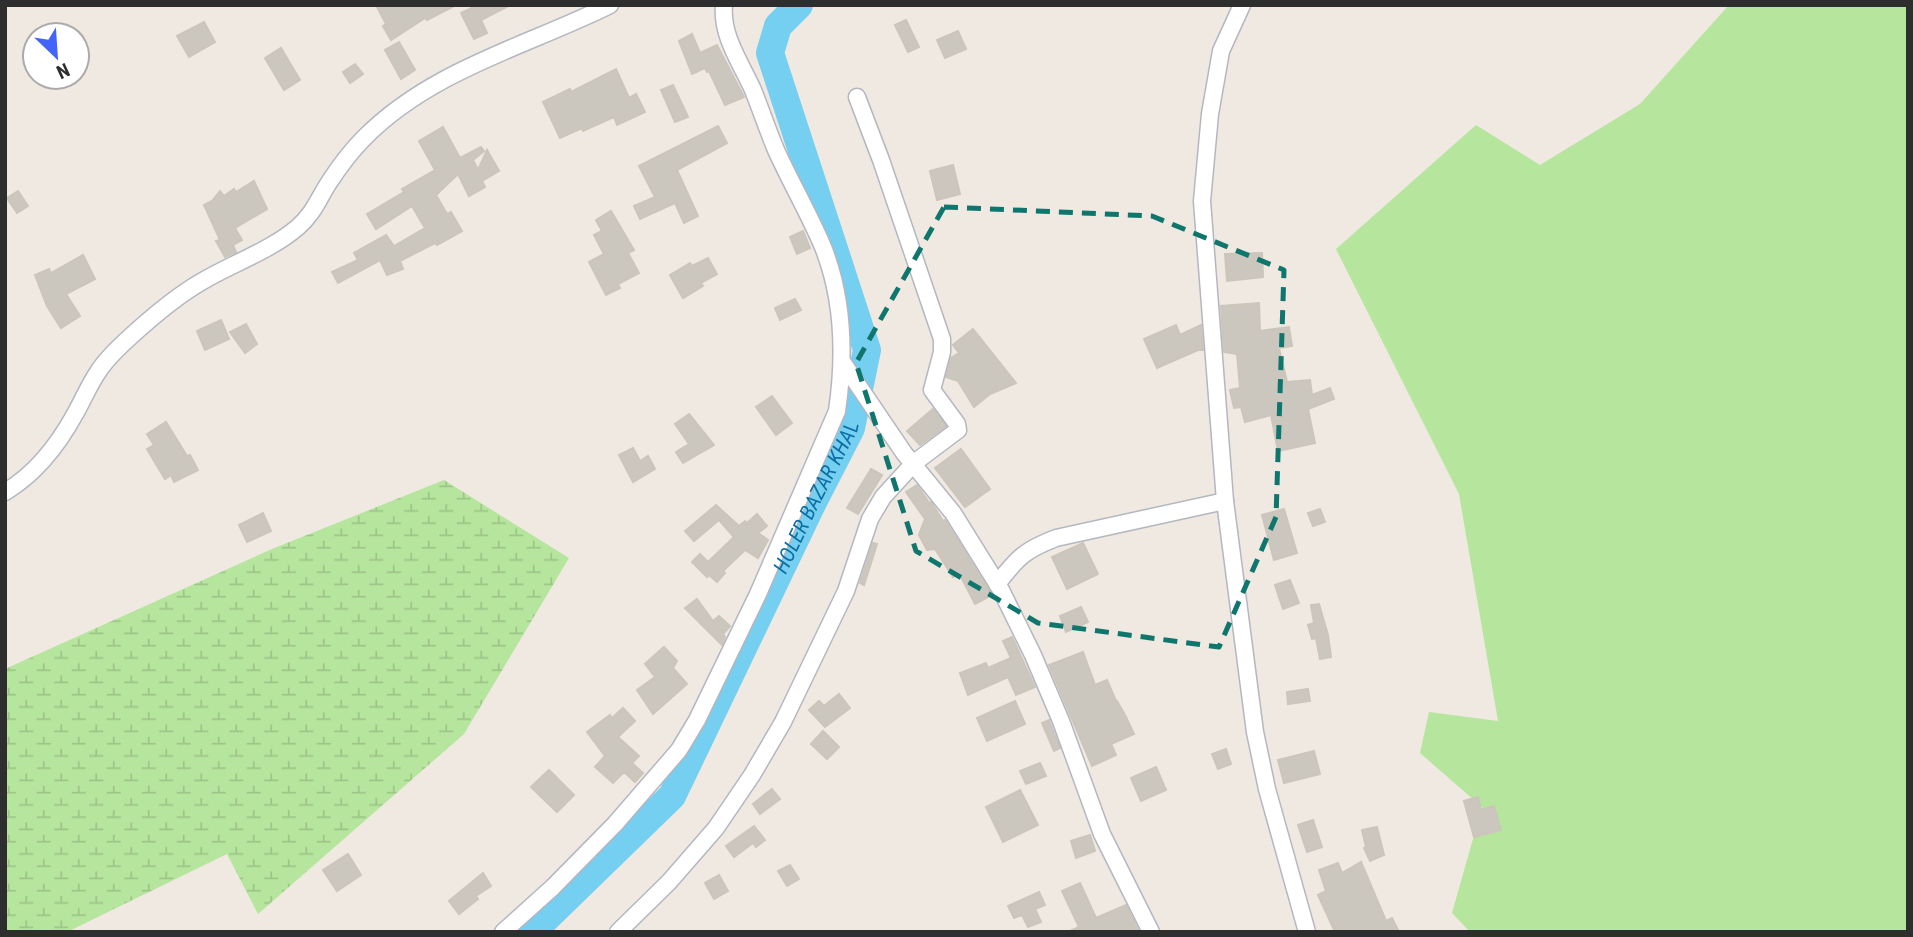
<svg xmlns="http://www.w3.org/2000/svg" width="1913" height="937" font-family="'Roboto Condensed',sans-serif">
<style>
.grass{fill:#b6e59e}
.wetland{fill:url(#wetland-marsh)}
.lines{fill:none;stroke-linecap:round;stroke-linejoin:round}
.river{stroke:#75cff0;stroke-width:28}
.building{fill:#cbc7bf;stroke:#cbc5ba;stroke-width:2}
.street-casing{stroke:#b4b7c1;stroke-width:19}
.street{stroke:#fff;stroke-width:16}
.marked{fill:none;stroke:#0f766e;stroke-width:5;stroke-dasharray:14 9;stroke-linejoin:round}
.labels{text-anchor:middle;stroke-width:5;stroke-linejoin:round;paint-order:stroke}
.water-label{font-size:21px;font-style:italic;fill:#0d6fa3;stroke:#fff}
</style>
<defs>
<pattern id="wetland-marsh" width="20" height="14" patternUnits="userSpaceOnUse" patternTransform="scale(1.75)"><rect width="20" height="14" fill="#b6e59e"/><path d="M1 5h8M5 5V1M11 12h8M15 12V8" fill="none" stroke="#9dc588"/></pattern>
</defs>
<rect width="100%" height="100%" fill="#efe9e1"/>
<path class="grass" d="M1729 5H1908V932H1470L1452 913 1482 807 1420 753 1429 712 1498 721 1459 494 1336 249 1476 125 1540 165 1640 104Z"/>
<path class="wetland" d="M444 480 569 558 464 734 258 914 227 854 67 932H5V669L272 549Z"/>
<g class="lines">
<path class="river" id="s1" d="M532 932 672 796 812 504 851 428 867 350 770 53 778 26 799 5"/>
</g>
<g class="building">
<path d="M376 5H456L427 20 425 18 391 40 383 26 386 24Z"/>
<path d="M478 5H510L481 20 487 33 474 39 461 13Z"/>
<path d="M906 20 919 47 908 52 895 25Z"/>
<path d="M204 22 215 42 189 57 177 36Z"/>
<path d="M958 31 966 49 945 58 937 40Z"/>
<path d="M692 34 700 53 717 45 744 97 725 105 709 71 707 72 705 68 692 74 679 41Z"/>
<path d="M399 42 415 70 401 79 385 50Z"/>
<path d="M281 48 300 80 284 90 265 58Z"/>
<path d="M355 64 363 74 350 83 343 72Z"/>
<path d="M616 69 629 98 636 94 645 112 617 125 614 117 583 131 582 128 560 138 543 102 570 89 571 92Z"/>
<path d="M673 85 688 117 675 122 661 90Z"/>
<path d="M718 126 727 143 677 170 698 216 684 223 675 203 640 219 634 206 655 197 639 166Z"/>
<path d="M443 127 460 158 481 147 484 151 473 160 478 170 487 150 499 171 482 181 485 187 469 196 458 174 436 195 447 214 451 212 462 231 437 245 435 243 400 261 403 269 387 275 380 260 338 283 332 272 358 260 354 253 386 235 394 246 425 228 412 206 376 229 367 214 404 192 402 189 435 170 419 141Z"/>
<path d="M953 165 960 194 937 200 930 171Z"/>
<path d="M254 181 267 209 235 228 242 240 233 245 236 252 225 257 216 241 220 240 204 205 212 201 220 191 224 196 234 189 236 192Z"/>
<path d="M18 191 28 206 17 213 7 198Z"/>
<path d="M611 211 634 250 628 253 639 273 618 284 620 288 606 295 589 262 604 254 594 235 602 231 596 220Z"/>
<path d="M803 231 810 248 797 254 790 237Z"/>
<path d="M1262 253 1263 277 1227 281 1225 254Z"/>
<path d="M83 255 95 279 66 294 80 316 61 328 47 306 35 275 49 269 51 273Z"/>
<path d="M708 258 717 274 701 283 703 286 683 298 670 275 690 263 692 266Z"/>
<path d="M795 299 801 310 780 320 775 308Z"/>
<path d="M1259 303 1260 331 1289 327 1292 346 1279 348 1287 382 1310 380 1312 395 1330 388 1334 399 1308 409 1315 443 1278 451 1271 415 1245 422 1241 407 1234 408 1230 390 1240 388 1237 354 1224 352 1221 306Z"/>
<path d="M221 320 229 339 205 350 197 331Z"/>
<path d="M246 324 257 344 245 353 230 332Z"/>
<path d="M1176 325 1180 335 1201 325 1203 350H1198L1157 368 1144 339Z"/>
<path d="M973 329 1016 383 990 394 974 407 958 381 946 377 951 358 959 353 953 345Z"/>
<path d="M772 396 792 423 776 435 756 407Z"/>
<path d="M933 409 946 426 920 445 907 431Z"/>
<path d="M689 414 714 445 683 463 676 452 689 444 675 424Z"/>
<path d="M166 422 187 456 190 455 198 470 174 482 171 475 165 479 147 449 154 445 147 434Z"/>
<path d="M633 448 640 461 648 456 655 469 633 482 619 455Z"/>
<path d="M961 449 990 489 965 507 935 468Z"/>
<path d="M871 469 882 475 858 514 847 508Z"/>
<path d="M917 485 930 504 931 502 943 521 945 520 992 595 975 604 959 573 953 577 935 549 927 550 919 535 925 519 906 492Z"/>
<path d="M716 505 739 526 745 521 747 523 757 514 767 526 758 533 768 540 758 558 745 550 723 571 725 573 717 582 709 575 707 577 692 562 700 554 708 562 734 537 719 520 694 541 685 531Z"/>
<path d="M1284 509 1297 553 1274 560 1262 515Z"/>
<path d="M1320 509 1325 522 1313 526 1308 513Z"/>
<path d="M263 513 271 531 247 542 239 525Z"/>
<path d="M873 543 877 544 864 585 860 583Z"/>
<path d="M1083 543 1098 574 1067 589 1052 557Z"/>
<path d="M1290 580 1299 603 1283 609 1275 585Z"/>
<path d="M697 599 713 621 719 616 730 626 723 634 725 637 722 645 685 608Z"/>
<path d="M1319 604 1328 635 1331 657 1320 659 1316 638 1312 639 1308 625 1314 623 1311 605Z"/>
<path d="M1081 607 1088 622 1066 632 1060 616Z"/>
<path d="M1012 637 1035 687 1016 695 1008 677 968 695 960 673 986 663 988 668 1011 658 1003 641Z"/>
<path d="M664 647 677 661 673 668 687 684 653 714 637 690 655 677 645 664Z"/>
<path d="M1083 652 1095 685 1107 680 1116 701H1117L1125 715 1134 734 1111 744 1116 755 1092 766 1049 665Z"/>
<path d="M1308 689 1310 701 1288 704 1287 692Z"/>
<path d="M839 694 850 708 825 727 809 710 819 701 824 706Z"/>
<path d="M1015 701 1025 724 987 741 977 718Z"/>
<path d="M623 708 635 721 618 737 639 756 632 763 643 773 635 782 624 772 613 783 595 767 605 756 587 732 610 715 612 718Z"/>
<path d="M1049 720 1060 748 1054 751 1042 723Z"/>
<path d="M823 731 839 747 827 759 811 744Z"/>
<path d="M1226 749 1231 764 1218 769 1212 754Z"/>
<path d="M1314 751 1320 774 1284 783 1278 760Z"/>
<path d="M1040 763 1046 776 1026 784 1020 771Z"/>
<path d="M1156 767 1166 790 1141 801 1131 778Z"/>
<path d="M549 770 574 795 557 812 531 787Z"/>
<path d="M772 789 780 799 760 814 753 804Z"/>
<path d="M1020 790 1038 825 1003 842 986 807Z"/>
<path d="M1478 797 1481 810 1494 806 1501 830 1474 837 1464 801Z"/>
<path d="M1313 820 1322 847 1307 852 1298 825Z"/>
<path d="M754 826 765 840 756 847 753 843 734 857 726 846Z"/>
<path d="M1377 827 1384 855 1370 861 1364 848 1366 847 1362 830Z"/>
<path d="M1090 835 1095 851 1076 858 1071 841Z"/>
<path d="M348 854 361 875 337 891 323 870Z"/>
<path d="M1361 862 1386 921 1392 918 1399 932H1335L1318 895 1326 891 1319 870 1338 863 1342 873Z"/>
<path d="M790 865 799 879 787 886 778 871Z"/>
<path d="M483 873 491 886 476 896 478 899 459 914 449 901Z"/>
<path d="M719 875 728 891 714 899 705 883Z"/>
<path d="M1080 883 1096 918 1126 905 1139 932H1068L1079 927 1062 891Z"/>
<path d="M1039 892 1045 905 1035 909 1041 922 1028 927 1022 915 1014 918 1008 906Z"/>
</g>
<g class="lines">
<g class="street-casing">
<g id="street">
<path d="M1242 5 1221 51 1210 114 1202 201 1225 501 1255 732 1267 789 1307 932"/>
<path d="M843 363 904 453 953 513 1001 590 1033 655 1061 721 1102 834 1151 932"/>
<path d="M5 492C37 473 58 445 75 414 83 400 89 385 98 372 106 359 119 347 130 337 153 316 175 297 201 282 233 263 270 251 298 227 313 214 318 200 328 184 339 167 350 152 364 138 431 70 527 46 610 5"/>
<path d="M997 584C1018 557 1025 550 1056 538L1225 501"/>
<path d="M503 932 553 887 615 824 679 750 697 720 758 594 837 411C845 356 844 300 823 247 809 214 791 183 776 150 768 131 761 110 753 90 741 63 721 36 724 5"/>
<path d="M618 932 669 882 716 828 752 775 783 722 846 591 870 519 883 497 914 463 958 430 957 424 932 390 942 352V339L881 160 857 97"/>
</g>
</g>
<use href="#street" class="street"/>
</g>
<path class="marked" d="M944 207 1152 216 1284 270 1276 517 1219 647 1038 623 916 551 856 363Z"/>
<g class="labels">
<g class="water-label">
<text dy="7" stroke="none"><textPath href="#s1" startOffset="527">HOLER BAZAR KHAL</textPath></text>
</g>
</g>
<rect width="1913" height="937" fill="none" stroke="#2e2e2e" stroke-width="14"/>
<g transform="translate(56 56) rotate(155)"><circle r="33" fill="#ffffff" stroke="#ababab" stroke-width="2"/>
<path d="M0-5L12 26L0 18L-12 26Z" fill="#4264fb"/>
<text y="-10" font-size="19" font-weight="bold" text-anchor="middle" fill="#2e2e2e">N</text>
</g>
</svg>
